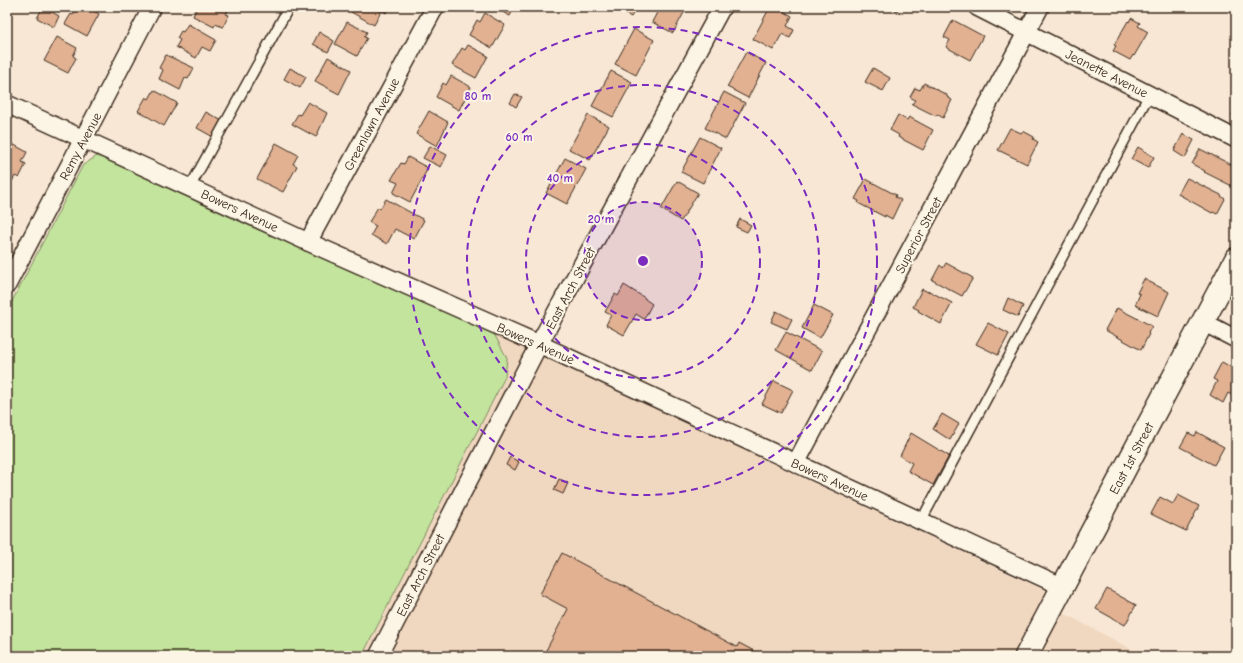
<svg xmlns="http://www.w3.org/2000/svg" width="1243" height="663" font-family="'Comic Neue',sans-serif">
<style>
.built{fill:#f0d7c0}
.green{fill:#c3e49d;stroke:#7f875e}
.building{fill:#e1b192;stroke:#3b2a1e}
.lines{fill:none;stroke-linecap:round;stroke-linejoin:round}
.service-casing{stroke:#3b2a1e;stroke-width:12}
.minor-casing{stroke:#3b2a1e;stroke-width:20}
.tertiary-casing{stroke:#3b2a1e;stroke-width:25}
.service{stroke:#fcf5e5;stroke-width:9}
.minor{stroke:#fcf5e5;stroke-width:17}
.tertiary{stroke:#fcf5e5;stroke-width:22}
.ring{fill:none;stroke:#7b2cbf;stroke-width:2;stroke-dasharray:7 5}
.labels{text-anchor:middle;stroke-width:4;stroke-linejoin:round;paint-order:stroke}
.street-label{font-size:13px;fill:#3b2a1e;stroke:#fcf5e5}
.centre{fill:#7b2cbf;stroke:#fcf5e5;stroke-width:2}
.ring-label{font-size:12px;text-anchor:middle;font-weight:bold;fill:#7b2cbf;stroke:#fcf5e5;stroke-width:4;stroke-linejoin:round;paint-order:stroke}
</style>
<rect width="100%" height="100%" fill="#f7e7d4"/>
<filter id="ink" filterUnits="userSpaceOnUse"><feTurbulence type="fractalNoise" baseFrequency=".025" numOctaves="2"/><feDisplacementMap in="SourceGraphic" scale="8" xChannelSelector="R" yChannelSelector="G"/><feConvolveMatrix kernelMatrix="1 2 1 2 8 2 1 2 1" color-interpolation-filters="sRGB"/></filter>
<g filter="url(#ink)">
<path class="built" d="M494 334 1046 591 1041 601 1144 656H362L505 377 507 358Z"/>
<path class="green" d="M100 154 494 334 507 358 505 377 362 656H7V311L83 165Z"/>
<g class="building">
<path d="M43 7 59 16 54 27 37 18Z"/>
<path d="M77 7H87L99 14 87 36 65 24 71 14 73 15Z"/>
<path d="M197 7H230L226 14 229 15 223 27 215 24 214 27 193 16Z"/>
<path d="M354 7H389L386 13 382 10 374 25 351 12Z"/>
<path d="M493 7H514L510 16Z"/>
<path d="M614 7H637L631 17Z"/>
<path d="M660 7H687L673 33 652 22Z"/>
<path d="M770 7H776L792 16 787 26 794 30 790 38 782 34 773 50 753 39Z"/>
<path d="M888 7H899L897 11Z"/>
<path d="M485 13 505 25 492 48 469 35 477 20 480 22Z"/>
<path d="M1131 18 1140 23 1138 26 1148 32 1134 56 1133 55 1130 60 1113 51 1116 46 1114 45 1128 21 1129 22Z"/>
<path d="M953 20 983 36 970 60 946 47 950 40 944 37Z"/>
<path d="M347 22 367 32 364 37 367 38 357 56 335 44Z"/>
<path d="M188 24 216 40 210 51 202 47 196 58 176 47 180 40 177 38 181 31 183 32Z"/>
<path d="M634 29 654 40 636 75 615 64Z"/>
<path d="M319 32 334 41 328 52 313 44Z"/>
<path d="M57 37 77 48 73 56 76 58 68 73 44 61Z"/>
<path d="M468 45 488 56 476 78 452 65 462 48 465 50Z"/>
<path d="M746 52 766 63 748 98 727 87Z"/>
<path d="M166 55 194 68 188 79 185 78 180 90 159 79 163 70 159 68Z"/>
<path d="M328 57 351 70 339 94 315 81Z"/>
<path d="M290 68 306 77 300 88 284 79Z"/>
<path d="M873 68 890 78 883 91 865 82Z"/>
<path d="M611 71 632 82 613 117 592 106Z"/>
<path d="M451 76 471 87 459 110 436 97 443 83 446 85Z"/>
<path d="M924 83 947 95V97L952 100 943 118 937 114 936 116 912 104 915 100 910 97 915 88 920 90Z"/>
<path d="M154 90 177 103 164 126 138 111 146 97 149 99Z"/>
<path d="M724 92 745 103 726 139 705 128Z"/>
<path d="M515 94 522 97 516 107 510 103Z"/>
<path d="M308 102 327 113 316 137 292 124 298 114 300 115Z"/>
<path d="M1236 107V117L1232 115Z"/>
<path d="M429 111 448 122 437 146 416 134Z"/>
<path d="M206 112 224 122 215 138 197 128Z"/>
<path d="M588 115 609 126 590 160 569 149Z"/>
<path d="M898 115 907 120 909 117 933 130 923 150 898 137 899 135 890 130Z"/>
<path d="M1010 128 1021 133 1023 131 1034 137 1033 139 1038 142 1027 164 998 150Z"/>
<path d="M1183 134 1194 140 1185 158 1174 151Z"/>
<path d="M700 137 721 148 703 183 681 172Z"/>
<path d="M7 141 27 152 22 162 26 164 19 178 15 176 9 187 7 186Z"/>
<path d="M276 143 298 155 293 164 297 166 283 192 257 179Z"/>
<path d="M430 146 447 155 441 167 423 158Z"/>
<path d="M1138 147 1154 157 1148 168 1131 159Z"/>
<path d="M1200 149 1236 167V178L1232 186 1204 172 1205 171 1192 164Z"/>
<path d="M408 157 428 168 410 202 393 193 398 183 391 180 401 163 404 164Z"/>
<path d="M565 158 586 169 567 204 546 193Z"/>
<path d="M1187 178 1221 195V196L1225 199 1217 214 1213 212 1212 213 1178 194Z"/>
<path d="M866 179 896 195 895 197 901 200 892 219 885 215V217L858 203 859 201 855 199Z"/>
<path d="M677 181 698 193 681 221 661 209Z"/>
<path d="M386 199 424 220 414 239 395 229 387 244 371 235 376 226 369 222 378 207 380 209Z"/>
<path d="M740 219 751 225 747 232 736 227Z"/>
<path d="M946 263 973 278 962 296 932 280 940 265 943 268Z"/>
<path d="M1144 279 1169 292 1158 316 1135 305 1140 294 1137 293Z"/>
<path d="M624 285 645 298V299L652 304 644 319 636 314 624 335 606 325 611 315 605 312 615 294 618 296Z"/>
<path d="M922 289 928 292 929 291 952 303 941 324 918 311 919 310 913 307Z"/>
<path d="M1008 298 1023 306 1018 317 1003 310Z"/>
<path d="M814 305 833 315 820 338 802 328Z"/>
<path d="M1117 308 1152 326 1148 333 1149 334 1141 350 1105 330Z"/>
<path d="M776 311 792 319 787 329 771 322Z"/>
<path d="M988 323 1009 334 998 355 976 344Z"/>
<path d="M786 332 822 351 812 370 776 350Z"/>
<path d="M1222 362 1236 370V397L1228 393 1223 403 1210 395 1217 381 1213 379Z"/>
<path d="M774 381 793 390 781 413 762 404Z"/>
<path d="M942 414 959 424 950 440 933 429Z"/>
<path d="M1197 432 1224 447 1214 465 1180 447 1188 433 1195 436Z"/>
<path d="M911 433 949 456 933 485 908 471 912 463 900 456Z"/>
<path d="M510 457 519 462 515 470 506 465Z"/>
<path d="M559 479 568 483 563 494 554 490Z"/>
<path d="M1178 495 1199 506 1186 531 1151 514 1160 497 1173 504Z"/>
<path d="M562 553 737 647 739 643 754 651 752 655 755 656H543L568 609 540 594Z"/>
<path d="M1107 589 1136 605 1125 625 1096 609Z"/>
</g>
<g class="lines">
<g class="service-casing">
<g id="service">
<path d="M190 187 289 7"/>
<path d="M921 521 1149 95"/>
</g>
</g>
<g class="minor-casing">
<g id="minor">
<path d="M977 7 1236 139"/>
<path d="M7 104 308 242 539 344 1063 587"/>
<path d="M308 242 435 7"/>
<path d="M7 285 152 7"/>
<path d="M1203 322 1236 339"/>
<path d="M796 463 1040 7"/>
<path d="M378 656 539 344 722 7"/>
</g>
</g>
<g class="tertiary-casing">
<path id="tertiary" d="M1026 656 1236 259"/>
</g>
<use href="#service" class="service"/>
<use href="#minor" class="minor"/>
<use href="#tertiary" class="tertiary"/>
</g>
</g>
<circle cx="643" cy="261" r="59" fill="#7b2cbf" fill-opacity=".12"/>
<g class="ring">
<circle cx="643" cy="261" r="59"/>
<circle cx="643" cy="261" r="117"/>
<circle cx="643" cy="261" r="176"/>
<circle cx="643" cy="261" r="234"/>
</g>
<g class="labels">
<g class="street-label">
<text transform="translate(1107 73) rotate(27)" y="5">Jeanette Avenue</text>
<text transform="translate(371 124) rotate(-62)" y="5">Greenlawn Avenue</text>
<text transform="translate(80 146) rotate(-62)" y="5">Remy Avenue</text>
<text transform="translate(240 210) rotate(25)" y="5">Bowers Avenue</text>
<text transform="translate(918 235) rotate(-62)" y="5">Superior Street</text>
<text transform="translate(570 288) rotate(-62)" y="5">East Arch Street</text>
<text transform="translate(536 343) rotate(24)" y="5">Bowers Avenue</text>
<text transform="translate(1131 458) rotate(-62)" y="5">East 1st Street</text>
<text transform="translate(830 479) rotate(25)" y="5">Bowers Avenue</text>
<text transform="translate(420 575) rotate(-63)" y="5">East Arch Street</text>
</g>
</g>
<circle cx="643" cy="261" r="6" class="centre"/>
<g class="ring-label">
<text x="478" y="100">80 m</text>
<text x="519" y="141">60 m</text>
<text x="560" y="182">40 m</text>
<text x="601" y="223">20 m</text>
</g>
<rect width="1243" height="663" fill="none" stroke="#fcf5e5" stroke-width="24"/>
<rect x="12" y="12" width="1219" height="639" fill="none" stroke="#3b2a1e" stroke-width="1.5" filter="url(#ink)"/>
</svg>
